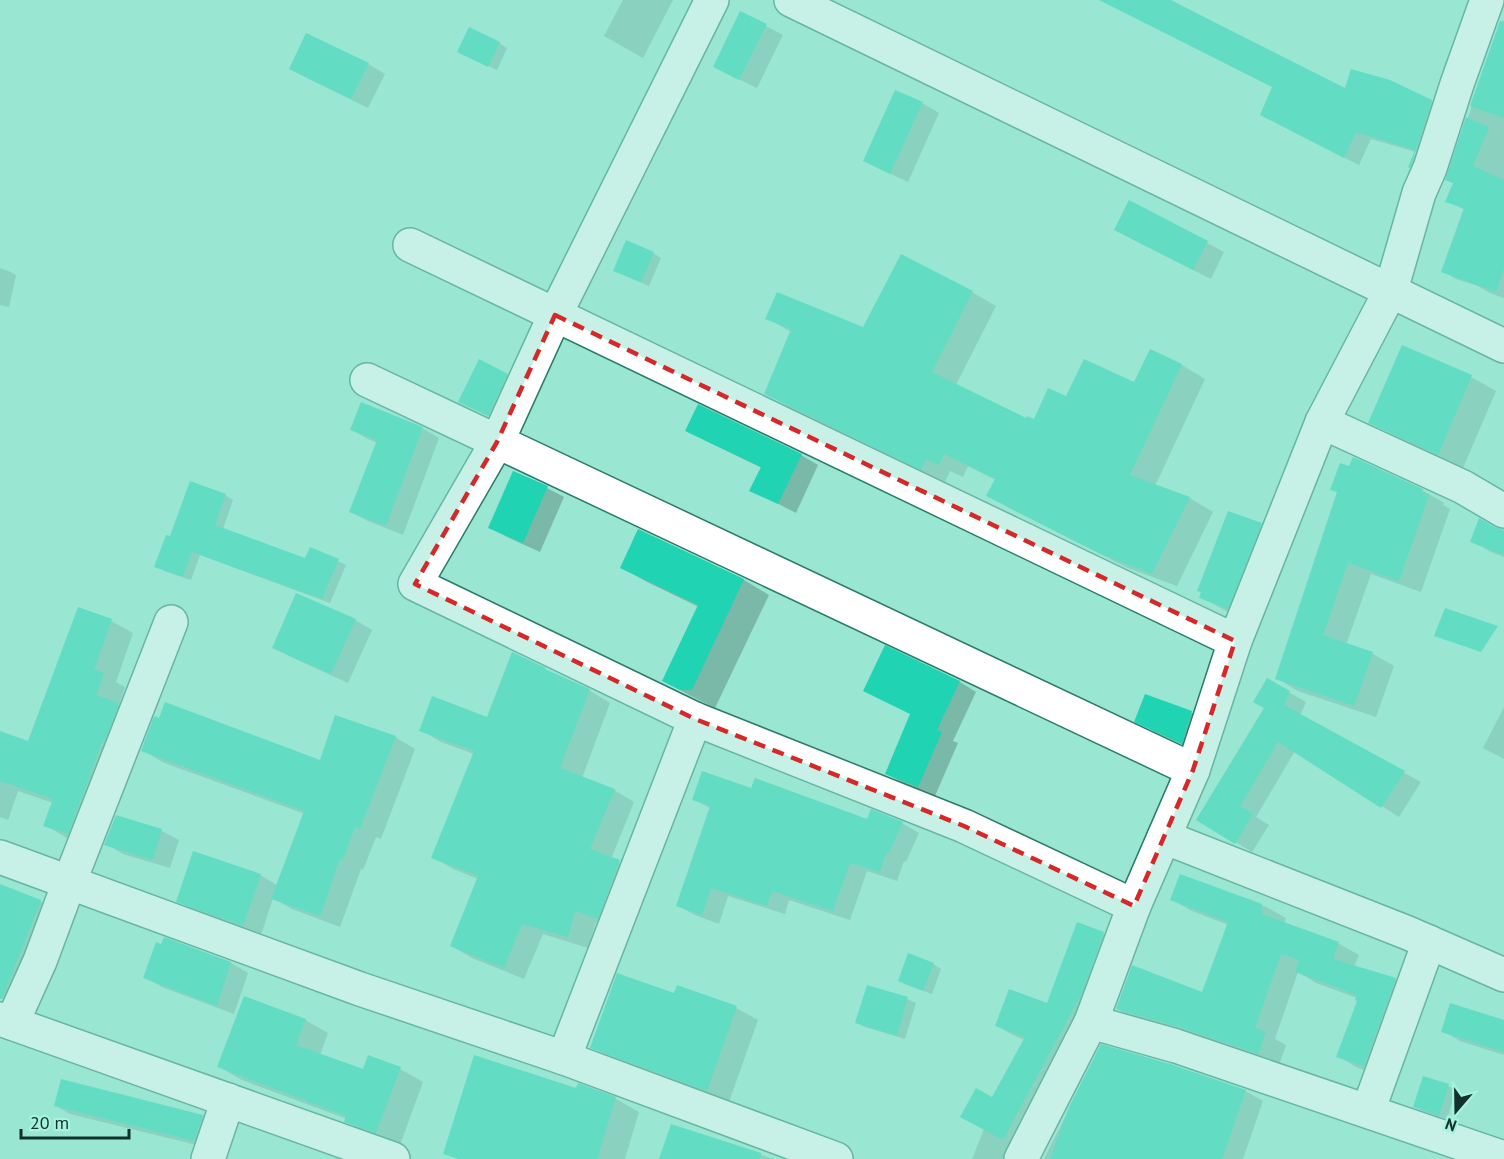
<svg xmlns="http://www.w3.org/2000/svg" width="1504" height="1159" font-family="'PT Sans',sans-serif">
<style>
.shadow{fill:#0003}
.building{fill:#1fd3b3}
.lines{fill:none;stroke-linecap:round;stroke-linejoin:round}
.minor-casing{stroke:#2b7b6a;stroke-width:36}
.tertiary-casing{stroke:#2b7b6a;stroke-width:36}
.minor{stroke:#fff;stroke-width:33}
.tertiary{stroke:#fff;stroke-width:33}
.marked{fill:none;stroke:#d62828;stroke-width:4.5;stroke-dasharray:12 8;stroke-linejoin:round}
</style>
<rect width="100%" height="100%" fill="#99e6d2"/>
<g class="shadow">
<path d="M623 0H673L643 58 604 36Z"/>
<path d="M1103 0H1171L1346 90 1431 101 1446 110 1424 175 1410 166 1416 152 1371 139 1359 165 1276 123 1273 87Z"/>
<path d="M741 13 783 35 757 88 732 76Z"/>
<path d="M499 43 507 48 497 70 467 56Z"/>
<path d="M1487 61 1504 65V298L1490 293 1478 286 1456 279 1443 271 1465 210 1447 201 1454 184 1447 180Z"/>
<path d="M368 64 385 74 368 108 307 78 290 68Z"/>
<path d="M922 103 939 113 908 182 882 170 865 161Z"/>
<path d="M1130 202 1224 252 1211 279 1132 239Z"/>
<path d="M653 253 661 258 649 286 623 275Z"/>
<path d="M0 268 8 271 16 275 9 307 0 305Z"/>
<path d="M972 292 996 306 956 385 1027 420 1034 421 1067 398 1135 384 1150 351 1182 365 1205 379 1155 486 1190 498 1213 512 1177 586 1128 568 1011 509 988 495 996 480 968 466 963 477 950 471 945 482 789 407 766 393 791 332 767 318 864 329Z"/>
<path d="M1403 347 1471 377 1496 391 1463 468 1395 436 1370 422Z"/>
<path d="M507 375 524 385 505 425 460 401Z"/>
<path d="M699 406 801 455 818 465 796 513 751 490 762 468 704 440Z"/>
<path d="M422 428 439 438 403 535 368 521 351 512 377 443 368 439 352 430Z"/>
<path d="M1354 459 1422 490 1444 503 1443 505 1450 509 1421 592 1371 574 1346 645 1373 654 1394 666 1376 717 1298 691 1276 678 1339 493Z"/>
<path d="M547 488 564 497 540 552 507 537 490 527Z"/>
<path d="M225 495 233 500 223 529 306 559 311 549 346 565 330 603 200 555 191 580 164 571 156 566 171 538Z"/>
<path d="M1261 525 1286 539 1253 622 1226 611 1201 597 1203 592Z"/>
<path d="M639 531 744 580 769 595 715 708 689 695 664 681 699 607 647 582 622 568Z"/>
<path d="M1504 531V557L1491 552 1472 541Z"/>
<path d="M355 620 372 630 348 683 291 657 274 648Z"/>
<path d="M111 621 133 633 116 682 125 687 119 705 141 717 90 846 67 838 45 825 53 803 18 791 8 820 0 817V733L29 743Z"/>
<path d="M885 647 960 682 976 692 953 741 958 743 935 796 903 783 887 774 912 714 865 690Z"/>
<path d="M556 676 590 691 610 703 582 778 614 790 634 802 611 859 640 874 618 930 596 922 588 948 543 934 524 979 472 958 451 946 478 879 453 869 433 857 474 754 441 742 421 730 488 719Z"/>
<path d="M1267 680 1306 702 1300 716 1421 782 1399 817 1295 751 1256 817 1269 825 1252 852 1198 819 1266 708Z"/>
<path d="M1146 695 1192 713 1209 723 1199 752 1153 731Z"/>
<path d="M1504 707V759L1483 748Z"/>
<path d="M395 737 415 749 381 839 376 837 363 870 361 869 340 927 292 909 273 898 261 935 195 911 178 901 260 875 277 885 305 814 162 762 143 750 321 762Z"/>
<path d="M752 789 868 821 902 823 919 833 906 862 904 861 897 881 867 871 850 920 789 900 785 914 728 896 719 924 695 915 678 906 711 809 694 799Z"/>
<path d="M116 817 162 831 179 840 170 868 123 854 106 844Z"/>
<path d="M1181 876 1266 907 1286 918 1284 924 1339 944 1359 955 1354 967 1395 980 1415 991 1384 1077 1358 1068 1338 1056 1358 1001 1357 998 1316 983 1298 972 1275 1039 1286 1045 1279 1065 1137 1020 1117 1009 1203 994 1229 925 1192 911 1172 900Z"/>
<path d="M0 886 40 901 61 913 24 1007 0 998Z"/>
<path d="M1103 934 1121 944 1023 1159H972L984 1129 993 1100 1025 1040 1015 1036 997 1026 1048 1005Z"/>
<path d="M165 939 231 963 248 973 234 1014 162 987 145 977Z"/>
<path d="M933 964 941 969 932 994 907 985 899 981Z"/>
<path d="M907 999 916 1003 905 1039 865 1027 857 1023Z"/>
<path d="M736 1008 758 1020 729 1102 613 1059 592 1047Z"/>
<path d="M305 1020 328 1033 320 1055 364 1071 400 1069 423 1082 400 1145 369 1134 346 1121 347 1119 242 1080 219 1067Z"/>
<path d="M1504 1022V1055L1460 1041 1443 1031Z"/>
<path d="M1101 1046 1245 1091 1263 1101 1243 1159H1044Z"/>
<path d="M62 1081 203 1116 217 1124 209 1148 70 1114 56 1106Z"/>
<path d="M579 1085 616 1099 639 1112 625 1159H476L577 1090Z"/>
<path d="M1448 1086 1456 1090 1447 1119 1423 1111 1415 1106Z"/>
<path d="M671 1126 774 1159H660Z"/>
</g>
<g class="building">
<path d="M1099 0H1170L1345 88 1351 69 1390 80 1432 100 1410 168 1408 167 1415 150 1356 132 1344 158 1260 115 1272 87Z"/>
<path d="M740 11 767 24 739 80 713 67Z"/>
<path d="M1500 21H1504V118L1470 106Z"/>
<path d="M469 27 500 42 488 67 457 52Z"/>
<path d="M306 33 369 63 351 99 289 69Z"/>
<path d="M895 90 923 102 890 174 863 161Z"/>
<path d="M1466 117 1489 127 1473 166 1504 180V268L1496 292 1441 272 1464 208 1445 202 1453 183 1445 180Z"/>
<path d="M1129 200 1208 241 1193 270 1114 230Z"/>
<path d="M626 240 654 252 641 282 613 271Z"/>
<path d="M901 254 973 291 932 372 1026 418 1027 416 1034 419 1048 388 1066 396 1084 359 1134 382 1150 349 1182 364 1130 475 1190 497 1152 574 1103 555 986 496 995 479 944 454 939 465 926 459 921 470 764 394 791 329 765 319 777 292 863 327Z"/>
<path d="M1402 345 1472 375 1438 455 1368 423Z"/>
<path d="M479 359 508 374 488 416 458 402Z"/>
<path d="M361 402 423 427 386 526 349 512 377 440 350 430Z"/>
<path d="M698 404 802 454 778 504 749 491 761 467 685 431Z"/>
<path d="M1353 457 1423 489 1421 492 1429 495 1399 581 1348 563 1323 635 1373 652 1354 706 1275 679 1337 492 1330 490 1340 463 1349 466Z"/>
<path d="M513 471 548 486 523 543 488 528Z"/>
<path d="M190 481 226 494 215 525 305 558 310 547 339 559 322 599 192 552 183 577 154 567 166 535 170 536Z"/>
<path d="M1228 511 1262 523 1228 609 1199 598 1201 592 1197 591Z"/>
<path d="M1479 518 1495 527 1504 530V555L1470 542Z"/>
<path d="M638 529 744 579 692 690H680L662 681 698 605 620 568Z"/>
<path d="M296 593 356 619 331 674 272 648Z"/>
<path d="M78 607 112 619 94 669 104 673 96 695 119 703 105 741 103 740 68 834 43 826 53 799 0 781V731L28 741Z"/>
<path d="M1445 608 1498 626 1481 652 1434 636Z"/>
<path d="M885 645 960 681 937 730 942 732 918 787 885 774 910 714 863 691Z"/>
<path d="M512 652 546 668 545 669 590 689 560 768 615 789 590 849 620 860 598 919 575 911 568 937 522 924 504 968 450 946 478 876 431 858 474 751 419 731 432 696 487 717Z"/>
<path d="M1267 678 1290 691 1284 705 1405 771 1381 808 1278 742 1240 806 1253 814 1235 844 1196 820 1264 708 1253 702Z"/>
<path d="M1145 694 1192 711 1182 744 1134 722Z"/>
<path d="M165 702 320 760 335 715 396 736 360 829 355 827 343 860 340 859 320 916 271 899 304 811 141 751 154 716 159 718Z"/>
<path d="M702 771 751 788 755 778 867 819 871 809 903 822 889 853 886 852 880 872 850 863 833 911 772 891 767 906 711 888 702 915 676 906 710 806 692 800Z"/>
<path d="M116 815 162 829 153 860 104 845Z"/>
<path d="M193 851 261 874 243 926 176 902Z"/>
<path d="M1180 874 1262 904V914L1339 942 1333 959 1396 978 1364 1066 1336 1057 1357 1001 1355 1000 1357 995 1295 972 1299 960 1281 954 1255 1028 1266 1032 1258 1054 1182 1028 1116 1009 1132 965 1202 992 1228 922 1170 900Z"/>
<path d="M0 884 41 900 2 999H0Z"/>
<path d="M1077 922 1104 932 1097 952 1082 993 1003 1140 960 1117 976 1088 992 1097 1025 1037 995 1026 1009 989 1047 1003Z"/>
<path d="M164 937 231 962 217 1006 143 978 156 942 161 944Z"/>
<path d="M908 953 934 963 923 991 898 981Z"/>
<path d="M617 973 674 993 677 985 737 1006 707 1091 590 1048Z"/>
<path d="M867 985 908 997 897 1036 855 1023Z"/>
<path d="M244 996 306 1019 296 1045 363 1069 368 1055 401 1067 376 1133 344 1122 346 1116 217 1067Z"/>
<path d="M1450 1003 1504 1020V1052L1441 1032Z"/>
<path d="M1101 1044 1170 1064 1246 1090 1222 1159H1050L1069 1107Z"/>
<path d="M474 1055 576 1088 578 1083 616 1097 597 1159H458L443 1154Z"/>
<path d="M1423 1076 1449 1084 1439 1116 1413 1107Z"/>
<path d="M61 1079 203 1115 194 1141 54 1106Z"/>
<path d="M671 1124 761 1153 760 1159H659Z"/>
</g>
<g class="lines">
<g class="minor-casing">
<g id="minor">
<path d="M712 0 555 315 497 442 415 584 695 719 964 826 1134 906"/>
<path d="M791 0 1504 346"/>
<path d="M410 245 1235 641"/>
<path d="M367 380 1193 770"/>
<path d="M1322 422 1463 487 1504 511"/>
<path d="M1164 837 1408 933 1504 975"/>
<path d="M0 857 360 989 564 1058 836 1159"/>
<path d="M0 1019 393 1159"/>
<path d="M1091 1022 1176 1046 1504 1158"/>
<path d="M12 1023 40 961 69 883 171 622"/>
<path d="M564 1058 695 719"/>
<path d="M1368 1111 1429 942"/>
<path d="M208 1159 228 1100"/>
</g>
</g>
<g class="tertiary-casing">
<path id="tertiary" d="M1021 1159 1091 1022 1134 906 1193 770 1235 641 1322 422 1391 290 1419 193 1430 168 1457 84 1487 0"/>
</g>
<use href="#minor" class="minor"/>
<use href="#tertiary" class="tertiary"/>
</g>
<path d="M0 0H1504V1159H0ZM555 315 1235 641 1193 770 1134 906 964 826 695 719 415 584 497 442Z" fill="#99e6d2" fill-opacity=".55" fill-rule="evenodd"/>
<path class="marked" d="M555 315 1235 641 1193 770 1134 906 964 826 695 719 415 584 497 442Z"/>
<g transform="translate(1456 1111) rotate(200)" stroke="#a6f4df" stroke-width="4.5" paint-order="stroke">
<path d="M0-4.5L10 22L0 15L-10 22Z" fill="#11312a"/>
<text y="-9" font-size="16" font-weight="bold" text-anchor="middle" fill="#11312a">N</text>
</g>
<path d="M21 1129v9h108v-9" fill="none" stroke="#11312a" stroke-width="3"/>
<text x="30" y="1129" font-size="18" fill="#11312a" stroke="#a6f4df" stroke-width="4.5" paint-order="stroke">20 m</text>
</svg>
